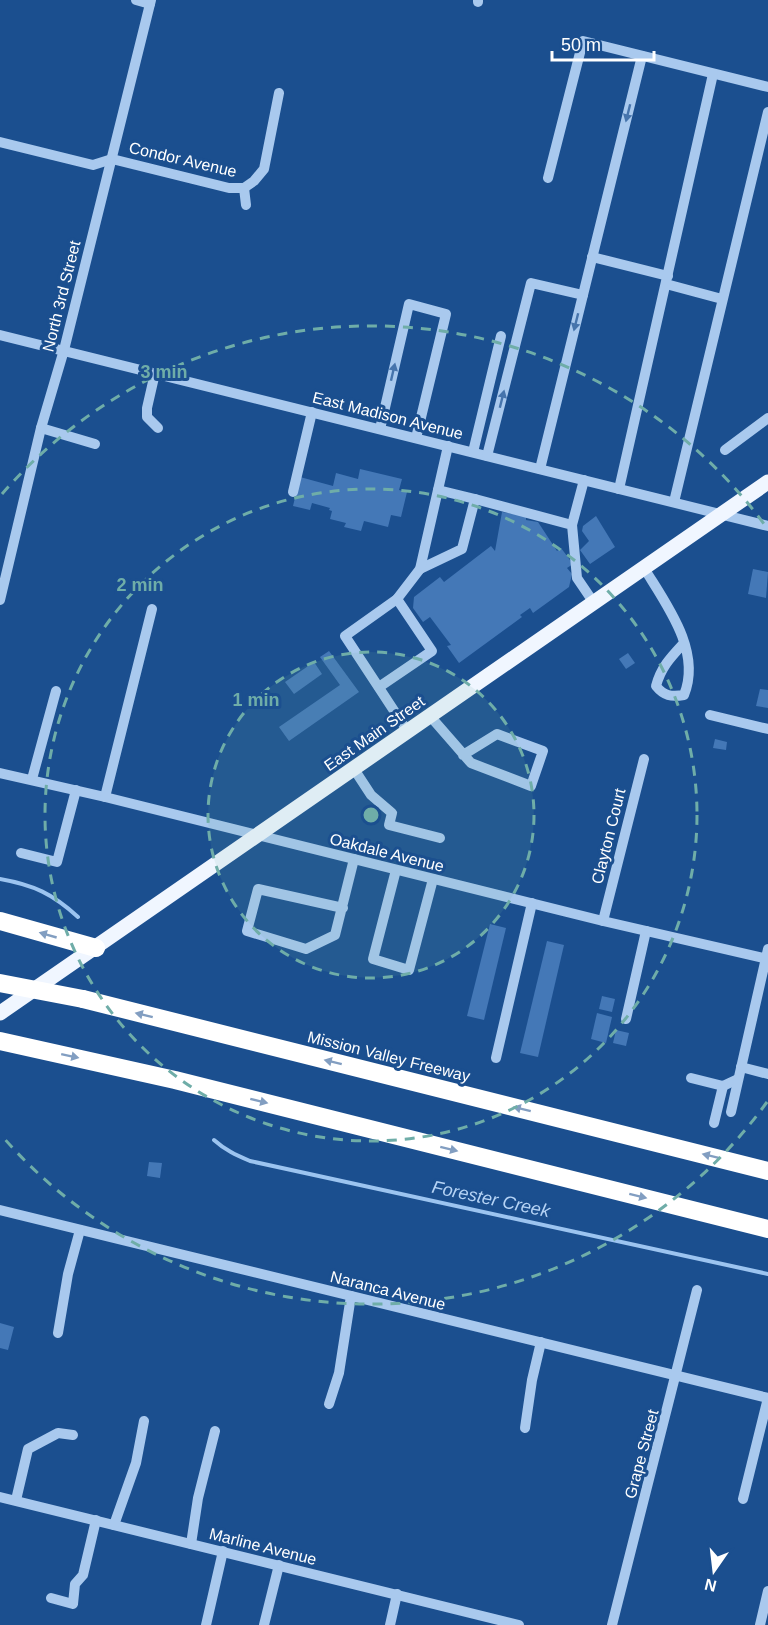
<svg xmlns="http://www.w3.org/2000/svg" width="768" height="1625" font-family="Helvetica,sans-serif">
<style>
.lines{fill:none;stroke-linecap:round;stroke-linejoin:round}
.stream{stroke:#9cc4f0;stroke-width:4}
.building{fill:#4478b7}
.minor{stroke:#a9c9ee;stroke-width:10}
.major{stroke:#f0f6ff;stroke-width:15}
.highway{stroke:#fff;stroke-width:18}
.highway-bridge{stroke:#fff;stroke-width:18}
.oneway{fill:#4674ac}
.oneway2{fill:#829ec1}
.ring{fill:none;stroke:#6fada8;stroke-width:3;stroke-dasharray:10 8}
.labels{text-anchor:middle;stroke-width:6;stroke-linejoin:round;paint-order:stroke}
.street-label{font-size:16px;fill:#fff;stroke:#1b4f8f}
.water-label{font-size:18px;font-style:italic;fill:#b5d3f5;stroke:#1b4f8f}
.centre{fill:#6fada8;stroke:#1b4f8f;stroke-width:3}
.ring-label{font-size:18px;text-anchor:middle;font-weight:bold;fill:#6fada8;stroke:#1b4f8f;stroke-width:6;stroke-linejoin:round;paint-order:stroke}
</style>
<rect width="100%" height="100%" fill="#1b4f8f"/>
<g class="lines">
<g class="stream">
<path d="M0 879C34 885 53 894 78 917"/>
<path d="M214 1140C225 1150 236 1155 250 1161L768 1274"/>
</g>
</g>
<g class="building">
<path d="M360 469 402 479 399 490 407 492 401 517 391 515 388 527 364 521 361 531 344 527 346 523 330 519 332 511 329 510 330 508 312 503 310 510 293 506 300 477 333 486 336 473 358 479Z"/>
<path d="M502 512 526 516V520L538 522 557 551 561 548 573 564 567 568 572 574 569 587 533 613 530 608 520 615 522 617 459 663 447 646 451 645 430 617 423 622 413 608 414 597 440 577 444 582 491 546 495 551Z"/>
<path d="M596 516 615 547 590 564 580 550 589 541 582 531 583 526Z"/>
<path d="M753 569 768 572 766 598 748 594Z"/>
<path d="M329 651 359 692 289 741 279 727 340 685 320 657Z"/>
<path d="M628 653 635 663 626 669 619 659Z"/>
<path d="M314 662 322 674 294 694 285 682Z"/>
<path d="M760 689 768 690V708L756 706Z"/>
<path d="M715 739 727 742 726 750 713 748Z"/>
<path d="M490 924 506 928 484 1020 467 1016Z"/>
<path d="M547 941 564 945 538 1057 520 1053Z"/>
<path d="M602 996 615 999 612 1012 599 1009Z"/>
<path d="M597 1013 612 1017 606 1043 591 1039Z"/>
<path d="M616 1030 629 1033 626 1046 613 1043Z"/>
<path d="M149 1162 162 1163 160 1178 147 1176Z"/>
<path d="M0 1323 14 1327 8 1350 0 1348Z"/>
</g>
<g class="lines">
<g class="minor">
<path d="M136 0 150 4"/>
<path d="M478 0V2"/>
<path d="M0 142 93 165 112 159 229 188H244L254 181 264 169 279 93"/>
<path d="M548 178 583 41 768 87"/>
<path d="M244 188 246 205"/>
<path d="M592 257 668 276"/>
<path d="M666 284 722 299"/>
<path d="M0 335 768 526"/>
<path d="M155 373 147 408V417L158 428"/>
<path d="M41 428 95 444"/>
<path d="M380 429 409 304 446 314 416 438"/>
<path d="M725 450 768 418"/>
<path d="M473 452 501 336"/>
<path d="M487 456 531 283 583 295"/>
<path d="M540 469 642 56"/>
<path d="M619 489 713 74"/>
<path d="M293 492 312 412"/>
<path d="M475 499 572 525 577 578 594 603"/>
<path d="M674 502 768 112"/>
<path d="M572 525 584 480"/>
<path d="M644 568C666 604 702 651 684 695 671 697 664 696 656 686 661 667 671 657 684 643"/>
<path d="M420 569 462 549 475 499 438 490"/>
<path d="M0 600 41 428 64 350 151 0"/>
<path d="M379 687 432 651 397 599"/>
<path d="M710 715 768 729"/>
<path d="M430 716 471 763 531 786 543 751 497 734 463 755"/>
<path d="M408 732 345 636 397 599 420 569 448 446"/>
<path d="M354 769 371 795 392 813 389 825 440 838"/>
<path d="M0 773 105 797 603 921 768 959"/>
<path d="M32 779 56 691"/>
<path d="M105 797 152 609"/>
<path d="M21 853 57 862 76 790"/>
<path d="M396 870 373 959 409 970 433 879"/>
<path d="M343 908 258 889 247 931 306 949 335 935 354 859"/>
<path d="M603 921 644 759"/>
<path d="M626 1019 646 931"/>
<path d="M496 1058 532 903"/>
<path d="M741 1067 768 1074"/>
<path d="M691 1078 723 1086 738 1079"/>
<path d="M731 1112 768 949"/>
<path d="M714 1123 723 1086"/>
<path d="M0 1210 768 1398"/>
<path d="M58 1333 68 1274 80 1230"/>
<path d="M329 1404 339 1373 351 1296"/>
<path d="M525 1428 532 1380 541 1342"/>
<path d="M0 1497 519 1625"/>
<path d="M743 1499 768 1398"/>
<path d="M16 1500 28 1449 58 1433 73 1435"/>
<path d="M114 1525 136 1463 144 1421"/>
<path d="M191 1544 198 1498 215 1431"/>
<path d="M51 1598 73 1604 75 1584 83 1575 96 1520"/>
<path d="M206 1625 223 1551"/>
<path d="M264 1625 279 1565"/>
<path d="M390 1625 397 1594"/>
<path d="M612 1625 697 1290"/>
<path d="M760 1625 768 1591"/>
</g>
<path class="major" d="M0 1013 768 482"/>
<g class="highway">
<path d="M0 921 96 948"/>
<path d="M83 999 768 1171"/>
<path d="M0 1041 175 1080 768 1229"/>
</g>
<path class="highway-bridge" d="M0 983 83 999"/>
</g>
<defs><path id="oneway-solid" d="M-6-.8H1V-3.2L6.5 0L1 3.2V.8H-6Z" transform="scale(1.5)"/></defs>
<g class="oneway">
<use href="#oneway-solid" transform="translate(628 113) rotate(104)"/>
<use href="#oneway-solid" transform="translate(576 322) rotate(104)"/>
<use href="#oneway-solid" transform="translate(393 372) rotate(-77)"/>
<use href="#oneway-solid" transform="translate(502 399) rotate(-76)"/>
</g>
<g class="oneway2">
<use href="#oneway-solid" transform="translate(48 935) rotate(-164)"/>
<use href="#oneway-solid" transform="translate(144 1015) rotate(-166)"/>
<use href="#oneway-solid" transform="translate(70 1056) rotate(12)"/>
<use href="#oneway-solid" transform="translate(333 1062) rotate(-166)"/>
<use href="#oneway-solid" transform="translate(259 1101) rotate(14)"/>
<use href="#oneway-solid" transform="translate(522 1109) rotate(-166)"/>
<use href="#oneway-solid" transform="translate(449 1149) rotate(14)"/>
<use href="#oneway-solid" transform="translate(711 1156) rotate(-166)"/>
<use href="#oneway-solid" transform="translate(638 1196) rotate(14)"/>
</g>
<circle cx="371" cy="815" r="163" fill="#6fada8" fill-opacity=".12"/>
<g class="ring">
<circle cx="371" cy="815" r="163"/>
<circle cx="371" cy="815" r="326"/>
<path d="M767 1102A489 489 0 0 1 2 1136M2 494A489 489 0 0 1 767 528"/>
</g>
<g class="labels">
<g class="street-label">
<text transform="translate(183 159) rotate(13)" y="6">Condor Avenue</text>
<text transform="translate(61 296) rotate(-76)" y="6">North 3rd Street</text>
<text transform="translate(388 415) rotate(14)" y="6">East Madison Avenue</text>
<text transform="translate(374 733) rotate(-35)" y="6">East Main Street</text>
<text transform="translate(608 836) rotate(-76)" y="6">Clayton Court</text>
<text transform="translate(387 852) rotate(14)" y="6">Oakdale Avenue</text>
<text transform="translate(389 1056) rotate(14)" y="6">Mission Valley Freeway</text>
<text transform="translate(388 1290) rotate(14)" y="6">Naranca Avenue</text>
<text transform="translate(641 1454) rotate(-75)" y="6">Grape Street</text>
<text transform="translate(263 1546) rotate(14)" y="6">Marline Avenue</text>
</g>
<g class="water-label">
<text transform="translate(491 1199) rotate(12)" y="6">Forester Creek</text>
</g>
</g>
<circle cx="371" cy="815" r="9" class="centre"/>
<g class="ring-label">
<text x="164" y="378">3 min</text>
<text x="140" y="591">2 min</text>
<text x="256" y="706">1 min</text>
</g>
<g transform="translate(714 1571) rotate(194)" stroke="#1b4f8f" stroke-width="4.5" paint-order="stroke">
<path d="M0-4.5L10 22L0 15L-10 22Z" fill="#ffffff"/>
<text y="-9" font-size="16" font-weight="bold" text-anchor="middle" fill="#ffffff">N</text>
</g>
<path d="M552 51v9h102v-9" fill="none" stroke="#ffffff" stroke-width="3"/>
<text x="561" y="51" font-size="18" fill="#ffffff" stroke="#1b4f8f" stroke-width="4.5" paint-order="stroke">50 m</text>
</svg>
